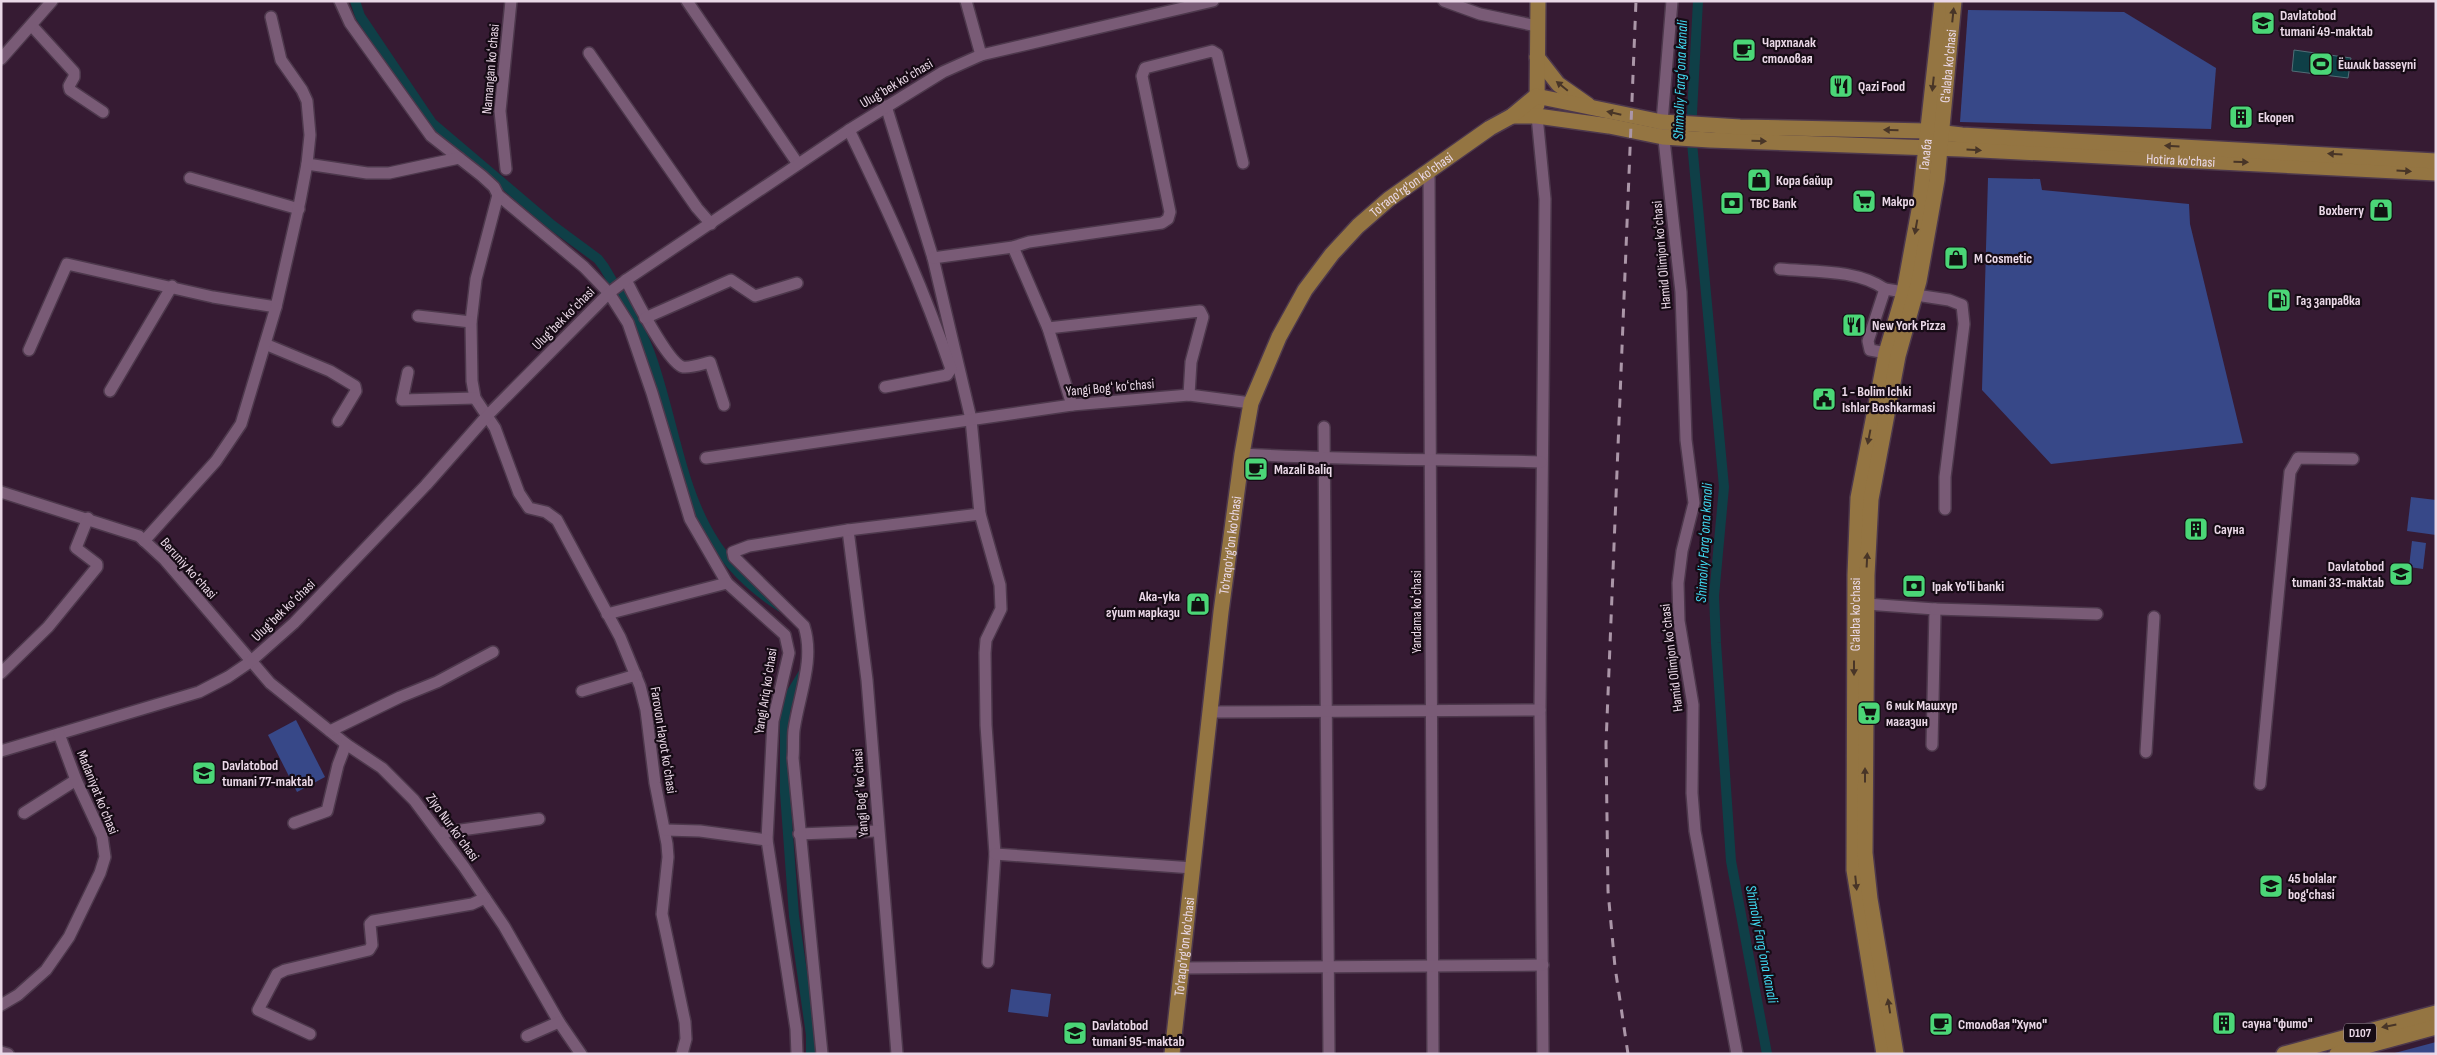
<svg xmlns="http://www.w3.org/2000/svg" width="2437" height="1055" font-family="'Sofia Sans Condensed',sans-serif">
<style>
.green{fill:#374888}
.water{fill:#0f3f47;stroke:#516d77}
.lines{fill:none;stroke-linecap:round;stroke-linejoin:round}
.canal{stroke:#0f3f47;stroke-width:10}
.minor-casing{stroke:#4d384c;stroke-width:14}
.major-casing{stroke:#4d384c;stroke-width:18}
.minor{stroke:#795b76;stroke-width:11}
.major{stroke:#947542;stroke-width:15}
.rail{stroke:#ab96a8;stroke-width:3;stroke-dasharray:9 9;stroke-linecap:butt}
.oneway{fill:#483527}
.labels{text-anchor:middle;stroke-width:4.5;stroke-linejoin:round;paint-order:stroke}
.shield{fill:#160b15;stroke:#aa9aa8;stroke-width:1}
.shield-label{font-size:12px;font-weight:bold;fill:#ead8e7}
.poi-label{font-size:14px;font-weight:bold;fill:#ead8e7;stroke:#160b15;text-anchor:start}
.street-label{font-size:14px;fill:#ead8e7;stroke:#160b15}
.water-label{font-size:15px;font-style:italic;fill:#41d9f1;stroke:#160b15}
</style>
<rect width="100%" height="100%" fill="#361b33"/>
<g class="green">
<path d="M1968 10 2124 12 2216 68 2211 129 1960 122Z"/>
<path d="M1988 178 2040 179 2042 190 2189 204 2190 224 2243 443 2051 464 1982 390Z"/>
<path d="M2411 497 2436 500V535L2407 531Z"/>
<path d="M2412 541 2426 543 2423 569 2409 567Z"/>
<path d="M296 720 325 777 297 792 268 735Z"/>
<path d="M1011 989 1051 994 1048 1017 1008 1012Z"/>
<path d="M2436 1042V1054H2391Z"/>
</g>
<path class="water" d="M2294 50 2351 58 2348 78 2292 71Z"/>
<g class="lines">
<g class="canal">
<path d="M355 1 360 16 432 123 552 225 598 259 604 267C621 296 643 330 653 362 685 459 684 546 781 607"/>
<path d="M1698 1 1691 132 1724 487 1714 596 1716 643 1731 861 1767 1054"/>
<path d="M804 672 790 695 785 711V793L794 916 811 1035V1054"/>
</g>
<g class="minor-casing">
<g id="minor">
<path d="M340 1 350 23 431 136 482 176 494 187 498 195 584 267 609 293 628 323 652 393 690 519 727 583 785 635 789 653 773 721 767 840 796 1029 797 1054"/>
<path d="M687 1 798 164"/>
<path d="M966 1 981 55"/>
<path d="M1444 1 1480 14 1537 26"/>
<path d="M1672 1 1662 122 1681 292 1686 440 1694 503 1682 551 1678 583 1679 621 1693 705 1692 793 1695 831 1737 1054"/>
<path d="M32 26 74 72V77L69 86 70 90 103 112"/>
<path d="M589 53 697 208 711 224"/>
<path d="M1 59 52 1"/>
<path d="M886 106 933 258 971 419 980 514 1000 585 1001 609 986 640 985 653 986 725 995 854 988 962"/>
<path d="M1537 116 1545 199 1540 710 1543 1054"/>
<path d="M849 130C887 208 923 286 951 369L947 375 885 387"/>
<path d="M307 164 367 173H389L459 158"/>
<path d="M506 169 500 111 511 1"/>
<path d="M1429 171 1433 1054"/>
<path d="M190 178 299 209"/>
<path d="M498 195 476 279 471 322 472 381 475 398 495 428 519 493 529 508 546 512 557 520 620 637 640 686 646 710 655 783 667 844 668 857 662 914 685 1022 686 1039 682 1054"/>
<path d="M1013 247 1048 328 1072 405"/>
<path d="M933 258 1013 247 1029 242 1162 223 1168 219 1170 212 1142 76 1145 68 1212 51 1217 54 1243 163"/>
<path d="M1780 269C1813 272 1857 269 1885 289"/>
<path d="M626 280C634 296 668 363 683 367 691 368 702 364 710 362L724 405"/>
<path d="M1916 295 1949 300 1962 305 1964 324 1945 477V509"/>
<path d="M418 316 471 322"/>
<path d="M645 318 731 280 755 296 797 283"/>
<path d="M1048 328 1200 311 1203 317 1191 362 1189 395"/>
<path d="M265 344 330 371 355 386 356 391 338 421"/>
<path d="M29 350 67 264 213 297 276 307"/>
<path d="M1892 354 1870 350 1868 341 1885 289 1904 292"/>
<path d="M408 372 402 400 475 398"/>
<path d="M110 391 172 286"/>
<path d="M1324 427 1329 1054"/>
<path d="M1242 454C1341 460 1441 459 1541 462"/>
<path d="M706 458 1072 405 1189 395 1251 403"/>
<path d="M1 492 139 536 164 559 270 683 346 744 382 768 414 800 464 867 504 926 559 1022 581 1054"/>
<path d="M848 530 867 680 897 1054"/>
<path d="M144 541 216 461 241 424 276 307 300 201 307 164 310 135 307 101 302 90 281 60 271 17"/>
<path d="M1866 604 1935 609 1932 745"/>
<path d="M1935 609 2097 614"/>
<path d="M607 614 727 583"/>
<path d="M1 673 48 627 97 567V564L76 548 88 518"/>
<path d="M582 691 636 675"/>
<path d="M1211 712 1540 710"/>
<path d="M330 731 400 697 437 682 493 652"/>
<path d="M1 751 199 692 228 677 250 662 294 623 426 485 486 417 609 293 626 280 849 130 943 72 981 55 1213 1"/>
<path d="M2146 752 2154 617"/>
<path d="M2260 784 2290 472 2298 458 2353 459"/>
<path d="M24 813 76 780"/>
<path d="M294 823 327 811 338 765 346 744"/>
<path d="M665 830 700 831 767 840"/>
<path d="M440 833 539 819"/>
<path d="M799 834 877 831"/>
<path d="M995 854 1193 868"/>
<path d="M1183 968 1543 965"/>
<path d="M1 1005 18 995 46 970 69 937 100 873 105 857 102 836 76 780 59 734"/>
<path d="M310 1034 258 1010 277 974 285 970 369 950 372 945 370 924 373 921 472 904 485 898"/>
<path d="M527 1036 559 1022"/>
<path d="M1 1052 8 1054"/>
<path d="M822 1054 793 758C794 749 793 739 794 730 799 695 815 660 804 626L734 557 733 552 749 546 848 530 980 514"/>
</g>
</g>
<g class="major-casing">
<g id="major">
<path d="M1537 57 1558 84 1588 105"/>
<path d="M1537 105 1538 1"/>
<path id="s1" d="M1512 116H1537L1609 126 1663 137 1710 140 1961 149 2436 173"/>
<path id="s2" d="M1172 1054 1221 612 1242 454 1251 403 1279 337 1305 290 1332 254 1358 226 1389 199 1490 128 1512 116 1536 96 1662 122 1740 127 1927 131 1962 135 2436 161"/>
<path id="s3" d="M1884 1054 1854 870 1855 575 1858 498 1886 353 1904 292 1919 210 1942 1"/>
<path id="s4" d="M1896 1054 1870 899 1865 853 1867 575 1871 499 1898 356 1919 281 1937 180 1954 1"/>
<path d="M2284 1054 2436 1013"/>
<path d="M2337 1054 2436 1027"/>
</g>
</g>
<use href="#minor" class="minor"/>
<use href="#major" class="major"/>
<path class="rail" d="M1628 1054 1615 967 1608 891 1606 744 1636 1"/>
</g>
<defs><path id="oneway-solid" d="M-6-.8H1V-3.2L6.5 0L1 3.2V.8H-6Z" transform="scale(1.25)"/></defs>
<g class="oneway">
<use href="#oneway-solid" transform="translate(1953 15) rotate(-84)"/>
<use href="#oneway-solid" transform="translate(1933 84) rotate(96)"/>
<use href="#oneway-solid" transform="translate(1562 86) rotate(-141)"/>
<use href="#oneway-solid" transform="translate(1614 113) rotate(-167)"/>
<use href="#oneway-solid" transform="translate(1891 130) rotate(-179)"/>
<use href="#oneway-solid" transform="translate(1759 141) rotate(1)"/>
<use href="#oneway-solid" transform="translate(2172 146) rotate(-177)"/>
<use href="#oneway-solid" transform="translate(1974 150) rotate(3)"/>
<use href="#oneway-solid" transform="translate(2335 154) rotate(-176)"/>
<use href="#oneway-solid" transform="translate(2241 162) rotate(2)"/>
<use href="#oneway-solid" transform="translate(2404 171) rotate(4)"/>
<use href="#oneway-solid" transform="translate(1916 227) rotate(100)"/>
<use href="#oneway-solid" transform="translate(1869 437) rotate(101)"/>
<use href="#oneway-solid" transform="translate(1867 560) rotate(-87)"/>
<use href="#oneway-solid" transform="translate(1854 668) rotate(90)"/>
<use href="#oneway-solid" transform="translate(1865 775) rotate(-90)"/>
<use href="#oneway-solid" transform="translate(1856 883) rotate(84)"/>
<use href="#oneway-solid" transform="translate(1889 1006) rotate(-99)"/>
<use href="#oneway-solid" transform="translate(2389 1026) rotate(169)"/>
</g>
<defs>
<g id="school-square" transform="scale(1.25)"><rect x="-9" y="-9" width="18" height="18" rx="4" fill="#4bd677" stroke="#160b15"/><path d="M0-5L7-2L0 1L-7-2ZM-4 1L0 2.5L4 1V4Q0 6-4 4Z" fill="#111"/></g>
<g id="cafe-square" transform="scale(1.25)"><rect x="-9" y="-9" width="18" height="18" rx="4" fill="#4bd677" stroke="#160b15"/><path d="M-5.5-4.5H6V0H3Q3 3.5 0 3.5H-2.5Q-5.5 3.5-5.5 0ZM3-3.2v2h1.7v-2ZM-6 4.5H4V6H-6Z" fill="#111"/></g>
<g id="stadium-square" transform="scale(1.25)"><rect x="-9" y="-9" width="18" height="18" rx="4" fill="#4bd677" stroke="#160b15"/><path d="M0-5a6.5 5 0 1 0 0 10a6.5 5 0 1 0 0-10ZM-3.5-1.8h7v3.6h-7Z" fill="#111"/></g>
<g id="restaurant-square" transform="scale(1.25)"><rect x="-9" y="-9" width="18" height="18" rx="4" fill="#4bd677" stroke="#160b15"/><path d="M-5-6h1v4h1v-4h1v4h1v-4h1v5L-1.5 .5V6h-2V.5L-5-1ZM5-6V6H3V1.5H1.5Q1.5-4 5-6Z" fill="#111"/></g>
<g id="building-square" transform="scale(1.25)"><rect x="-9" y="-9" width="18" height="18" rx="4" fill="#4bd677" stroke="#160b15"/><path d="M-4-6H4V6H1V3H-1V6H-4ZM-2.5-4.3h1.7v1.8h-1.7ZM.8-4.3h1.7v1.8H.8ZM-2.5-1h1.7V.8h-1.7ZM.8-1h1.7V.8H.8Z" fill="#111"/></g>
<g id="shop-square" transform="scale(1.25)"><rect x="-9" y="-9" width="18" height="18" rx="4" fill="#4bd677" stroke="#160b15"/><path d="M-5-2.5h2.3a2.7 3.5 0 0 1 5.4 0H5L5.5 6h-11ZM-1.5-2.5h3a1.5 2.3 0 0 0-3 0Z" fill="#111"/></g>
<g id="supermarket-square" transform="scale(1.25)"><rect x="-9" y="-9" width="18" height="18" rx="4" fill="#4bd677" stroke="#160b15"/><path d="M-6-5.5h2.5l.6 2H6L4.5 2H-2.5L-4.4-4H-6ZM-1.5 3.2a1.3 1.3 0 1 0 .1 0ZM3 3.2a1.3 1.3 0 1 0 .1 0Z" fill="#111"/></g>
<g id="bank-square" transform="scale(1.25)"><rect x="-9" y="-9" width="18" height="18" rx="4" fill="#4bd677" stroke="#160b15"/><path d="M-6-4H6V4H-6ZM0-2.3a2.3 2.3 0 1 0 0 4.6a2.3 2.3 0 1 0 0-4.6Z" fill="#111"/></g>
<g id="fuel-square" transform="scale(1.25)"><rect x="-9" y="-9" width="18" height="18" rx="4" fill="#4bd677" stroke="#160b15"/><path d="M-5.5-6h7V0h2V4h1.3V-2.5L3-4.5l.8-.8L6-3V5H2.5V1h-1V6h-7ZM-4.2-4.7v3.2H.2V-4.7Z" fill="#111"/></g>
<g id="civic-square" transform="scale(1.25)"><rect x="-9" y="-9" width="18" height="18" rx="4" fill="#4bd677" stroke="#160b15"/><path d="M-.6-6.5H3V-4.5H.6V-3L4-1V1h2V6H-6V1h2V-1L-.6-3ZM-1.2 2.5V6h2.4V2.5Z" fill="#111"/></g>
</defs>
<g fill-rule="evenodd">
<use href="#school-square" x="2263" y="23"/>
<use href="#cafe-square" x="1744" y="50"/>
<use href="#stadium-square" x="2321" y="64"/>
<use href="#restaurant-square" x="1841" y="86"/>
<use href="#building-square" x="2241" y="117"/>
<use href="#shop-square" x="1759" y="180"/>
<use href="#supermarket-square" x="1864" y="201"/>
<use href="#bank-square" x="1732" y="203"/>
<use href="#shop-square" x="2381" y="210"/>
<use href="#shop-square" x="1956" y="258"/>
<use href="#fuel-square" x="2279" y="300"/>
<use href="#restaurant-square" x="1854" y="325"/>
<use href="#civic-square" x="1824" y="399"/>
<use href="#cafe-square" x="1256" y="469"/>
<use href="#building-square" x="2196" y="529"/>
<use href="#school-square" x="2401" y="574"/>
<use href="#bank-square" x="1914" y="586"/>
<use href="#shop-square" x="1198" y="604"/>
<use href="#supermarket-square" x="1869" y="713"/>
<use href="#school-square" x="204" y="773"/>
<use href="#school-square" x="2271" y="886"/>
<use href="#building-square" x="2224" y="1023"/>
<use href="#cafe-square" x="1941" y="1024"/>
<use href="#school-square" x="1075" y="1033"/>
</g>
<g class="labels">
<rect class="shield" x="2344" y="1023.5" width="32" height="19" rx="4"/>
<g class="shield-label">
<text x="2360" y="1037">D107</text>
</g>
<g class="poi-label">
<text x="2280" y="20">Davlatobod<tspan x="2280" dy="16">tumani 49-maktab</tspan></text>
<text x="1762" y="47">Чархпалак<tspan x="1762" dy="16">столовая</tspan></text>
<text x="2338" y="69">Ёшлик basseyni</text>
<text x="1858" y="91">Qazi Food</text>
<text x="2258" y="122">Ekopen</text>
<text x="1776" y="185">Кора байир</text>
<text x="1882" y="206">Макро</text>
<text x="1750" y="208">TBC Bank</text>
<text x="2364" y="215" text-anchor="end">Boxberry</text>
<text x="1974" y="263">M Cosmetic</text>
<text x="2296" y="305">Газ заправка</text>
<text x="1872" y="330">New York Pizza</text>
<text x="1842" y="396">1 - Bolim Ichki<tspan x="1842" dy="16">Ishlar Boshkarmasi</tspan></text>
<text x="1274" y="474">Mazali Baliq</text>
<text x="2214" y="534">Сауна</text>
<text x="2384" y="571" text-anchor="end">Davlatobod<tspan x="2384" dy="16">tumani 33-maktab</tspan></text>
<text x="1932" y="591">Ipak Yo'li banki</text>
<text x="1180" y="601" text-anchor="end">Ака-ука<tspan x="1180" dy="16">гу́шт маркази</tspan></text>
<text x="1886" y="710">6 мик Машхур<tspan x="1886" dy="16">магазин</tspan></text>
<text x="222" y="770">Davlatobod<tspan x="222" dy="16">tumani 77-maktab</tspan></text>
<text x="2288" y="883">45 bolalar<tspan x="2288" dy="16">bog'chasi</tspan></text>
<text x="2242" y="1028">сауна "фито"</text>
<text x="1958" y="1029">Столовая "Хумо"</text>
<text x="1092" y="1030">Davlatobod<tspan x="1092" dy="16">tumani 95-maktab</tspan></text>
</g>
<g class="street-label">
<text dy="5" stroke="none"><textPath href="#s4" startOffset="998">G'alaba ko'chasi</textPath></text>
<text transform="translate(490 69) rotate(-85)" y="5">Namangan koʻchasi</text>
<text transform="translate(896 83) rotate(-31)" y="5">Ulugʻbek koʻchasi</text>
<text dy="5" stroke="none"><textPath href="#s3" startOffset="909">Галаба</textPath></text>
<text dy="5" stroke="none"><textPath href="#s1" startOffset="671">Hotira ko'chasi</textPath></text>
<text dy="5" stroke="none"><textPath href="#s2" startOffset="932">To'raqo'rg'on ko'chasi</textPath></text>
<text transform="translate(1661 255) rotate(-95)" y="5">Hamid Olimjon koʻchasi</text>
<text transform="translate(563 318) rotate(-45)" y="5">Ulugʻbek koʻchasi</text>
<text transform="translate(1110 387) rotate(-5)" y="5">Yangi Bogʻ koʻchasi</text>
<text dy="5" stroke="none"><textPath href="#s2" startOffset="512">To'raqo'rg'on ko'chasi</textPath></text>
<text transform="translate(189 568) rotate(48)" y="5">Beruniy koʻchasi</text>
<text transform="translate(283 610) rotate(-44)" y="5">Ulugʻbek koʻchasi</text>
<text transform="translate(1416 612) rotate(-90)" y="5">Yandama koʻchasi</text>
<text dy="5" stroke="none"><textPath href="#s3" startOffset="442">G'alaba ko'chasi</textPath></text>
<text transform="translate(1671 658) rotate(-97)" y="5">Hamid Olimjon koʻchasi</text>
<text transform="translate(765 691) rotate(-81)" y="5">Yangi Ariq koʻchasi</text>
<text transform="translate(664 740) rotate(81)" y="5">Farovon Hayot koʻchasi</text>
<text transform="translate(98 792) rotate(68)" y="5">Madaniyat koʻchasi</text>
<text transform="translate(860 793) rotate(-94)" y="5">Yangi Bogʻ koʻchasi</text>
<text transform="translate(453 827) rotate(54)" y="5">Ziyo Nur koʻchasi</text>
<text dy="5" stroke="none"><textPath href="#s2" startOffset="108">To'raqo'rg'on ko'chasi</textPath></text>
</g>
<g class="water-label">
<text transform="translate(1680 80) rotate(-88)" y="5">Shimoliy Fargʻona kanali</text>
<text transform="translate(1704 543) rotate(-87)" y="5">Shimoliy Fargʻona kanali</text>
<text transform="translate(1762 944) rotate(79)" y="5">Shimoliy Fargʻona kanali</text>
</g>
</g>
<rect width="2437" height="1055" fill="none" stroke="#ead8e7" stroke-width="5"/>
</svg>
